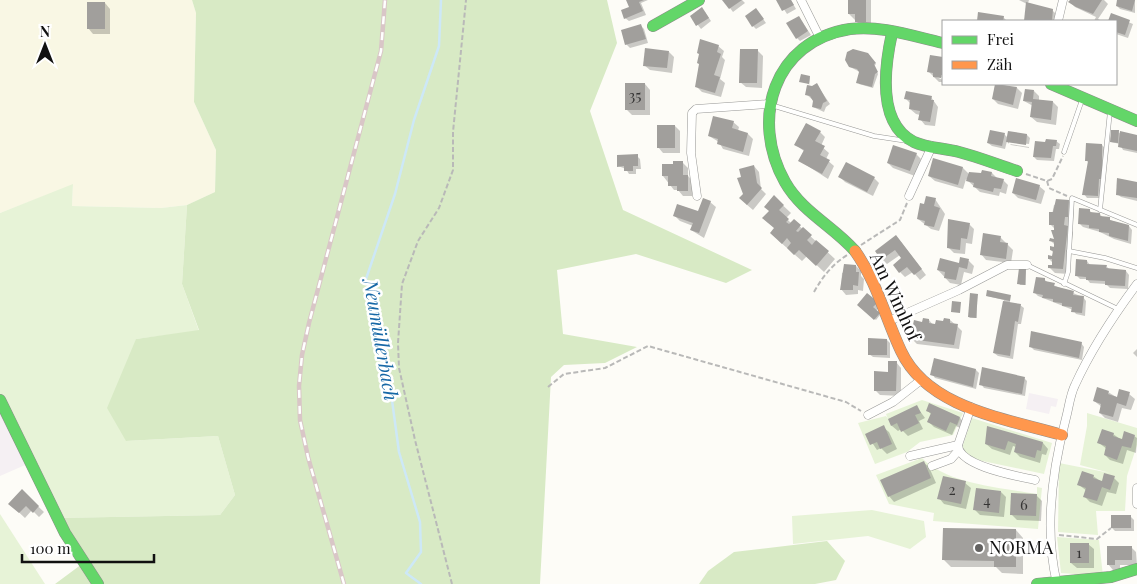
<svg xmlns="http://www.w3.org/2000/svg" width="1137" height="584" font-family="'Playfair Display',serif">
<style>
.industrial{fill:#f5f0f3}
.farmland{fill:#f9f7e4}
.green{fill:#e7f3d7}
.forest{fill:#d8eac5}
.shadow{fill:#0003}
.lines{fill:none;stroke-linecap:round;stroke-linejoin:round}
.stream{stroke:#cde8f7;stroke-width:2.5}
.building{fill:#a19f9c}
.lane-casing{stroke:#979795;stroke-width:5}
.street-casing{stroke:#979795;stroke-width:9}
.fast-casing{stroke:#8e8d8b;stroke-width:12}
.slow-casing{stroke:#8e8d8b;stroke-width:12}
.path{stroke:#b9b9b8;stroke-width:2;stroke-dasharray:5 2.5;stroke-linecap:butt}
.lane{stroke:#fffffe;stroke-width:4}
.street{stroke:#fffffe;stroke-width:8}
.fast{stroke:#63d668;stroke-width:11}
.slow{stroke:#ff974d;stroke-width:11}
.rail-casing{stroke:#d9c6c7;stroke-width:4.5}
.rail{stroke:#fff;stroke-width:2.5;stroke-dasharray:8;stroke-linecap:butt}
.poi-dot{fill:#646362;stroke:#fff;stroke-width:2}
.labels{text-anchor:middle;stroke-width:5;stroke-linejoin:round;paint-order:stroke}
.number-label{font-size:15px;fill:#353434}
.street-label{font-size:18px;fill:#111;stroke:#fff}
.poi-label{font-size:18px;fill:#111;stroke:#fff;text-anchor:start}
.water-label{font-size:19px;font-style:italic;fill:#1768a6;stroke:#fff}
</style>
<rect width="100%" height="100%" fill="#fdfcf7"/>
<g class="industrial">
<path d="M1029 393 1058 399 1056 407 1051 406 1049 414 1026 409Z"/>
<path d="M0 402 32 462 0 476Z"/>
</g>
<path class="farmland" d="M0 0H192L196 13 194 102 216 150 215 192 187 205 161 208 72 206 73 185 0 213Z"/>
<g class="green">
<path d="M73 184 72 206 161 208 187 205 182 284 199 331 136 339 126 441 218 436 235 495 220 515 57 518 0 402V213Z"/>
<path d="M922 400 963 413 953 435 920 442 907 452 875 464 858 423 886 416 888 419 886 414Z"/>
<path d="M1087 413 1137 428V445L1127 476 1125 511H1096L1098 535 1058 532 1059 463 1110 473 1080 465 1087 426Z"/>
<path d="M972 418 1052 443 1044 474 973 459 961 451Z"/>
<path d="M922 458C947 484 1002 488 1037 494V487L1042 488 1038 529 933 521 934 513 889 504 876 475Z"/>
<path d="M872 510 924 521 926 537 910 549 868 536 793 544 792 516Z"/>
<path d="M0 514 45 584H0Z"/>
<path d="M1057 537 1099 540 1103 576 1061 573Z"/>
</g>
<g class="forest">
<path d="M192 0H607L617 43 590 111 623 210 752 270 726 283 636 254 557 270 563 334 637 347 605 363 564 365 551 377 540 584H55L82 564 57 518 220 515 235 495 218 436 126 441 107 408 136 339 199 330 182 284 187 205 215 192 216 150 194 102 196 13Z"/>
<path d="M827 541 845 561 836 580 815 584H699L708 571 734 552Z"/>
</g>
<g class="shadow">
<path d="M628 0H648L641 3 646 15 629 21 625 18 631 8Z"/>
<path d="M724 0H742L745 3 733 12Z"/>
<path d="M778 0H791L796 9 787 14Z"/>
<path d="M849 0H871V27H862L849 14Z"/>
<path d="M1019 0H1029L1028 3 1052 10 1058 16 1057 21H1027V4Z"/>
<path d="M1071 0H1104L1108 4 1098 19 1102 21H1094L1096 17 1075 7 1070 2Z"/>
<path d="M1119 0H1135V13L1120 9 1117 6Z"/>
<path d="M105 3 110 9V34H93L88 28Z"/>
<path d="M756 9 766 23 756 29 753 26Z"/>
<path d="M705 12 711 21 701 29 691 16Z"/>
<path d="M979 14 1003 17 1007 21H978Z"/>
<path d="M1111 15 1133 24 1128 38 1116 34V21H1109Z"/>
<path d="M799 17 811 35 800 41 797 38Z"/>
<path d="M641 26 644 29 648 43 630 48 626 44Z"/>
<path d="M718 46 724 51 722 57 725 60 720 79 725 83 721 97 702 92 697 87 700 55Z"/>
<path d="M757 50 763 56 762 88 746 87 740 82Z"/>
<path d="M669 52 674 57 672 73 650 70 644 65Z"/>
<path d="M869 56 876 64 874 66 878 74 873 88 859 84 860 72 850 67Z"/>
<path d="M931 56 943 58V77L934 76 943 80V82H939L929 72Z"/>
<path d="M810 77 809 87 812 88 817 85 830 104 826 107 824 112 813 107 814 101 806 94 809 84 801 81Z"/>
<path d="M645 84 650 90V115H632L626 109Z"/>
<path d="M997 84 1017 88 1022 93 1018 109 998 104 993 99Z"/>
<path d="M1034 91 1039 96V100L1053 102 1058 107 1056 125 1037 122 1031 117 1033 106 1024 101Z"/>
<path d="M931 97 938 107 935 126 925 125 920 119V115L916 114 910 109 911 104 906 99Z"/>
<path d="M733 122 739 127 738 131 748 134 753 139 749 156 723 149 719 142 709 136Z"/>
<path d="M675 126 680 131V153H663L658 147Z"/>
<path d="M820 132 825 137 821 146 829 153 826 159 834 166 828 179 800 161 805 152 795 144Z"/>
<path d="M1118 132 1121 134 1137 136V153L1123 150 1120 144 1111 142Z"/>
<path d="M1004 134 1008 138 1027 135 1030 138 1029 144 1009 142V144L1007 141 1005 149 992 146 988 143Z"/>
<path d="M1056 141 1060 144 1059 149H1056L1054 161 1037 160 1034 157 1046 144Z"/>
<path d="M1010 144 1029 147V148L1011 145Z"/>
<path d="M1102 145 1105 148 1101 198H1087L1084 194 1089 163 1086 160Z"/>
<path d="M916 154 921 159 915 176 893 168 888 163Z"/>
<path d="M637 156 640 159 641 169H636V174H629L626 169 618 166Z"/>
<path d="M683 163 688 168V176L693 181 692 196H683L678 190H674L663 176Z"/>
<path d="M754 166 759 172 761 189 766 194 753 210 746 204 745 195Z"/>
<path d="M963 168 969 174 992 173 997 178 1003 180 1008 185 1006 194 1000 192 999 196 980 192 966 179 963 189 935 181 929 176Z"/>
<path d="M840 177 874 178 879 183 873 196 845 182Z"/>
<path d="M1137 183V201L1121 197 1117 194Z"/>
<path d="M1039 186 1045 191 1041 204 1018 198 1013 193Z"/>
<path d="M774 197 791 213 786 218 791 223 794 221 835 259 824 272 807 256 802 261 779 241 770 211Z"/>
<path d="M935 199 945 214 939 231 931 229 918 219 925 206Z"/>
<path d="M1069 201 1074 206 1073 222 1070 221 1069 228 1073 232 1068 274 1055 273 1049 267 1053 266V263L1049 259 1054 257V253L1051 250 1055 245 1051 241 1055 240 1057 231 1050 224 1054 205Z"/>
<path d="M710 202 716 207 704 238 691 230 693 226 680 221 674 215 699 213Z"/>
<path d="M1089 210 1093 214H1100L1103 218 1129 226 1132 230 1131 244 1114 239 1100 232 1083 227 1080 224Z"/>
<path d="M969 224 974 229 972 244 966 243 965 254 954 253 948 247Z"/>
<path d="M1000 237 1013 250 1011 263 986 260 981 254Z"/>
<path d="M901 242 926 275 920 280 913 272 905 277 900 272 903 259 900 255 887 264 882 259Z"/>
<path d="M961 259 969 261 974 266 972 274 964 272 961 285 950 283 938 270 960 264Z"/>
<path d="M1087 261 1090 265 1106 266 1110 270 1126 271 1129 275 1128 289 1110 288 1106 284 1090 283 1087 279H1080L1076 275Z"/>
<path d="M856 266 861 271V276L864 279 863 291 858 290V294L846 295 841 289 842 273Z"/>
<path d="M1026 270V285H1020L1019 283Z"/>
<path d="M1044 279 1048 283 1083 297 1086 301 1085 316 1076 314 1073 310 1038 296 1035 293Z"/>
<path d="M867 295 880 306 876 311 880 315 876 320 862 308Z"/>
<path d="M977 295V318H970L969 317Z"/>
<path d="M987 296H1010V303L1020 305 1024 308 1021 324H1018L1013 359 998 356 994 353 1004 300Z"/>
<path d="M929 320 933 325 950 320 957 326 962 331 959 349 917 344 912 339 923 323Z"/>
<path d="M887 340 890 343V358L873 357 869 354Z"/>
<path d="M1081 343 1084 347 1082 360 1034 350 1030 346Z"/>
<path d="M1137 349V357L1133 353Z"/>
<path d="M896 362 901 368V396L880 395 875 390Z"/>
<path d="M976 370 979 373 976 389 935 378 932 374Z"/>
<path d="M1024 378 1027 381 1025 396 984 388 981 384Z"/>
<path d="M1108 392 1118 398 1129 394 1135 399 1131 410 1122 408 1118 422 1105 418 1100 413 1102 407 1094 401Z"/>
<path d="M930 405 960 418 965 423 962 429 956 426 952 435 934 427 929 422 932 415 927 410Z"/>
<path d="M917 407 925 418 919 421 923 429 908 436 901 429 898 431 892 426 889 419Z"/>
<path d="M883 427 889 432 897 449 887 454 881 448 877 450 867 435Z"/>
<path d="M988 428 1043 443 1048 449 1046 455 1042 454 1040 463 1020 457 1015 452 1016 447 1013 446 1010 455 992 449 986 444Z"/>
<path d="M1113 434 1123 441 1134 436 1137 438 1136 453 1127 450 1123 464 1110 460 1105 455 1107 449 1099 443Z"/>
<path d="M923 462 929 467 936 483 894 502 889 496Z"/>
<path d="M1093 476 1102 482 1114 478 1119 483 1116 494 1107 492 1102 506 1090 502 1085 497 1087 491 1079 485Z"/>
<path d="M965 483 971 488 966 509 944 504 939 498Z"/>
<path d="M22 491 44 512 39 517 32 510 25 518 10 504Z"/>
<path d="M1001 492 1006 497 1004 517 980 515 975 510Z"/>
<path d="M1037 496 1042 501 1041 521 1017 520 1011 514Z"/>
<path d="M1130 516 1134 520V531H1115L1112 528Z"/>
<path d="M1016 530 1023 538V574L1002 573 996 567H951L943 559Z"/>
<path d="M1088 544 1094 549V568H1077L1071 563Z"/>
<path d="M1131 547 1136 552 1137 565H1120V570H1113L1108 564Z"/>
</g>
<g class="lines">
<path class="stream" d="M421 584 406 573 421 552 420 522 399 452 384 341 366 279 395 194 414 120 439 46 441 0"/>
</g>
<g class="building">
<path d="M626 0H644L639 2 643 11 624 19 621 10 629 7Z"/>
<path d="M722 0H742L729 9Z"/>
<path d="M776 0H791L794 5 782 11Z"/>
<path d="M848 0H866V22H855V14H848Z"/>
<path d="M1070 0H1102L1093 14 1076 7 1068 2Z"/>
<path d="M1117 0H1135L1132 11 1116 6Z"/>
<rect x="87" y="2" width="18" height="27"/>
<path d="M1026 2 1053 9 1052 21H1024Z"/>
<path d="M702 7 709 18 696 26 690 16Z"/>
<path d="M756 8 764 19 752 27 745 16Z"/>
<path d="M978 12 1004 16 1003 21H977Z"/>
<path d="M1111 13 1130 20 1125 35 1116 32V21H1108Z"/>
<path d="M799 16 808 31 796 39 786 23Z"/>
<path d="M641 24 646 39 625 45 621 30Z"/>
<path d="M700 39 719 45 717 52 721 54 714 75 720 77 715 93 695 87 699 64 697 63 699 54 697 53Z"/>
<path d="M645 48 669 51 667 68 643 66Z"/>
<path d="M740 49H758L757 83H739Z"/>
<path d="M853 49 868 53 876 63 874 64 878 72 875 74 872 87 856 83 859 72 857 69 849 67 845 60 847 52Z"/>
<path d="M930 55 943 57V75H941V78L933 77V73L927 72Z"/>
<path d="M801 74 810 76 809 84 799 82Z"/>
<rect x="625" y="83" width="20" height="27"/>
<path d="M817 83 827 101 823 103 821 109 812 107 813 101 810 96 805 95 807 85 812 86Z"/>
<path d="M995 84 1017 87 1013 105 992 99Z"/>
<path d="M1025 89 1034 90 1033 99 1053 101 1051 120 1030 117 1032 102 1023 101Z"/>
<path d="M906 91 932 96 931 100H934L930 122 918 120 920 111 909 109 910 100 904 99Z"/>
<path d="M713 116 734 121 732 128 748 133 743 152 717 144 718 139 708 136Z"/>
<path d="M806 123 821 131 815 141 825 146 820 155 830 160 822 174 798 161 804 150 794 145Z"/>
<rect x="657" y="125" width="18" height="23"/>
<path d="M990 130 1005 133 1002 146 987 143Z"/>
<path d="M1111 130H1119L1118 143 1110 142Z"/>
<path d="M1008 131 1027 134 1026 145 1006 142Z"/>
<path d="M1120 131 1137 135V151L1118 147Z"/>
<path d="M1046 139 1057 140 1056 146H1053L1051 158 1033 157 1035 141 1045 142Z"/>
<path d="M1086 143 1102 144V179H1099L1098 196 1082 195 1088 161H1085Z"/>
<path d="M893 145 917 153 910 171 887 163Z"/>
<path d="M638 154V166H633V171H624V166L617 167V155Z"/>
<path d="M933 158 963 167 958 185 928 176Z"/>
<path d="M673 161H683V175H688V191H677V186H668V176H662V164H673Z"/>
<path d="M846 162 875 177 867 192 838 177Z"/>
<path d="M754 165 757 183 762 188 747 205 739 198 743 194 737 178 741 177 739 169Z"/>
<path d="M982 170 992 172 991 176 1004 179 1001 189 994 188 993 192 973 187 974 183 966 181 969 172 981 173Z"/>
<path d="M1016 178 1040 185 1036 200 1012 193Z"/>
<path d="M1117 178 1137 182V198L1116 195Z"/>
<path d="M774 195 784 205 779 210 789 219 786 222 789 224 794 219 801 225 796 231 798 232 803 227 812 235 807 240 812 245 816 240 829 251 816 266 799 250 794 255 787 248 791 243 787 238 782 244 770 233 774 228 762 218 769 211 764 207Z"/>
<path d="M926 196 936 198 934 206 940 208 934 227 924 225 925 221 917 219 920 203 924 204Z"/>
<path d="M703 198 711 201 699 233 690 230 693 223 673 216 677 204 698 211Z"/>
<path d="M1056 199 1069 200 1068 217H1065L1064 225 1068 226 1063 269 1048 268V265H1052V259H1048V255L1052 256 1053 251 1050 250V246L1054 247V242L1049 241 1050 238 1054 239 1051 230H1054V225H1049V212H1053Z"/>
<path d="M1079 208 1090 209V212L1100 213V216L1110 217V220L1129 225 1128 241 1109 236V233L1099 232V229L1089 228V225L1078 224Z"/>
<path d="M948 219 970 223 967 239 961 238 960 250 947 248Z"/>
<path d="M983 233 1001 236 1000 242 1008 243 1006 259 980 255Z"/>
<path d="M896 235 922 269 914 275 907 267 899 273 893 265 901 258 895 250 881 260 875 251Z"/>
<path d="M960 257 969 259 967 269 959 267 956 280 944 278 945 272 937 270 940 258 959 263Z"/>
<path d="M1076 259 1087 260V264L1107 265 1106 268 1126 270 1125 286 1105 285V281L1086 280V277L1075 276Z"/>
<path d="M844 264 856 265V272H859L858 286 853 285V290H840Z"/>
<path d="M1019 268 1026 269 1025 285 1017 284Z"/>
<path d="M1036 277 1045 278V281L1055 283 1054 286 1074 291 1073 295 1084 296 1082 313 1071 312 1072 307 1062 306V303L1053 302V299L1042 298 1043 295 1033 293Z"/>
<path d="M987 290 1011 295 1010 301 986 296Z"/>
<path d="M867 293 878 302 873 307 880 313 874 320 857 305Z"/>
<path d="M970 293 978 294 976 318 968 317Z"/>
<path d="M952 301 961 302 960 313 951 312Z"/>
<path d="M1003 301 1021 304 1018 322 1015 321 1010 356 993 353Z"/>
<path d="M923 318 929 319V323L935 324 936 320 943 321 944 318 950 319V323L958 324 954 345 910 339 914 320 922 322Z"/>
<path d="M1031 331 1082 342 1079 358 1029 347Z"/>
<path d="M868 338 887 339V355H868Z"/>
<path d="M934 358 976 369 973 387 930 375Z"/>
<path d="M888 361H897L896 391H874V371L888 372Z"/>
<path d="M982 367 1025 377 1022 394 979 385Z"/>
<path d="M1097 387 1109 391 1108 394 1117 397 1119 389 1130 392 1126 406 1117 403 1113 417 1099 413 1101 404 1093 401Z"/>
<path d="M929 403 960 417 957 425 950 422 946 431 927 422 931 413 926 411Z"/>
<path d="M917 405 921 413 915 415 919 423 901 432 897 423 891 426 888 419Z"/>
<path d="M884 425 892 444 880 449 877 442 870 445 865 434Z"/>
<path d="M987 426 1043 442 1041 451 1037 450 1035 458 1014 452 1016 444 1008 441 1005 450 985 444Z"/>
<path d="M1102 429 1114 433 1113 436 1122 439 1124 431 1135 435 1131 448 1122 446 1117 460 1104 455 1106 446 1097 443Z"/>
<path d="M924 461 931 478 888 497 880 480Z"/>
<path d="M1082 471 1094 475 1093 478 1102 481 1104 473 1115 476 1110 490 1102 487 1097 501 1083 497 1086 488 1077 485Z"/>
<path d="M943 476 966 481 961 504 937 499Z"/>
<path d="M976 488 1001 491 999 513 973 510Z"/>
<path d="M22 489 39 506 33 513 26 506 19 513 8 504Z"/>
<path d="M1011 493 1037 494 1036 516 1010 515Z"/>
<rect x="1111" y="515" width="20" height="13"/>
<path d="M943 528 1016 529V567H994V561L942 560Z"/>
<rect x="1070" y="543" width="19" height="20"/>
<path d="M1107 546H1132V560H1115V565H1107Z"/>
</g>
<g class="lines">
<g class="lane-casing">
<g id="lane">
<path d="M771 105 874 136 907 141"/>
<path d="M1064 152 1082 100"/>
<path d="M1100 210 1110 111"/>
<path d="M1069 251 1105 258 1137 268"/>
<path d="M1027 265 1118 309"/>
<path d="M1064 284 1068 272 1072 198 1137 225"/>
</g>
</g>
<g class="street-casing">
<g id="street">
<path d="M801 0 820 38"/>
<path d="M1058 21 1063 0"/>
<path d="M697 196 691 153 692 113 696 109 769 104"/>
<path d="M909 196 932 146"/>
<path d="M889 321 959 290 1007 265H1027"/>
<path d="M971 407 958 445C958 466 1017 476 1035 480"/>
<path d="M868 415 893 402 921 380"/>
<path d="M910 456 958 445"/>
<path d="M932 466 951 459 958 451"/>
<path d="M1137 488V504"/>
<path d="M1057 584C1044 530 1052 471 1066 418 1069 407 1070 395 1075 385 1091 350 1114 315 1137 284"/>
</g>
</g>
<g class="fast-casing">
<g id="fast">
<path d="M653 26 699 0"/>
<path d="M892 33C885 65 876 123 914 142 927 148 944 148 959 152 979 157 998 165 1017 171"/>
<path d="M1051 84 1137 121"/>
<path d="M855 251C833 226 802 212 785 182 750 120 773 41 850 29 881 25 912 36 943 43"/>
<path d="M0 400 65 533 98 584"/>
<path d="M1037 584 1111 577 1137 569"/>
</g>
</g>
<g class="slow-casing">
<path id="slow" d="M855 251C877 282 885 317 901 351 928 409 1008 419 1062 435"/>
</g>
<g class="path">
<path d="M1026 174 1047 181 1052 179 1063 156"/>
<path d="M1047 181 1049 188 1067 196"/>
<path d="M861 245 900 220 907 203"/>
<path d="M814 292C823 276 832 265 847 255"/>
<path d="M548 387 564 374 605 368 648 346 846 402 861 411"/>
<path d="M1059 535 1097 539 1111 528"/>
<path d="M452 584 415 440 399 368 398 343 402 284 418 241 439 208 453 170V132L466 0"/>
</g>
<use href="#lane" class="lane"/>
<use href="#street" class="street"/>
<use href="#fast" class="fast"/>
<use href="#slow" class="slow"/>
<g class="rail-casing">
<path id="rail" d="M344 584 308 457 300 420 299 386 302 355 309 323 381 51 385 0"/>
</g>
<use href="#rail" class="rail"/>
</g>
<circle class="poi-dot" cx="979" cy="548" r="5"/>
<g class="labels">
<g class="number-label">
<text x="635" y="101">35</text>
<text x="952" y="495">2</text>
<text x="987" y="506">4</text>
<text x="1024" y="510">6</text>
<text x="1079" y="558">1</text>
</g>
<g class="street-label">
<text transform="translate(895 297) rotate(65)" y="6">Am Wimhof</text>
</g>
<g class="poi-label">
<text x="989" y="554">NORMA</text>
</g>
<g class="water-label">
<text transform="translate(381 340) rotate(80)" y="7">Neumüllerbach</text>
</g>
</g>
<rect x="942" y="20" width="175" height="65" fill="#ffffff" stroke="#a0a0a0"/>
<rect x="952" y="36" width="25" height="8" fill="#63d668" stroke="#a0a0a0"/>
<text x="987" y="45" font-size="15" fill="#111111">Frei</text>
<rect x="952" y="61" width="25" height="8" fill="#ff974d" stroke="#a0a0a0"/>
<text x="987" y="70" font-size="15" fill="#111111">Zäh</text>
<g transform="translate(45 45)" stroke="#ffffff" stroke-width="4" paint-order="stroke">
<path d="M0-4L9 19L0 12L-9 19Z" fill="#111111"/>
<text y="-8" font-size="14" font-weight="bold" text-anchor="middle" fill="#111111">N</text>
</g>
<path d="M22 554v8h132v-8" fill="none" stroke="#111111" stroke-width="2.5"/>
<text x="30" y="554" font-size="15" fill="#111111" stroke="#ffffff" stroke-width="4" paint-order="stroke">100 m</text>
</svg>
